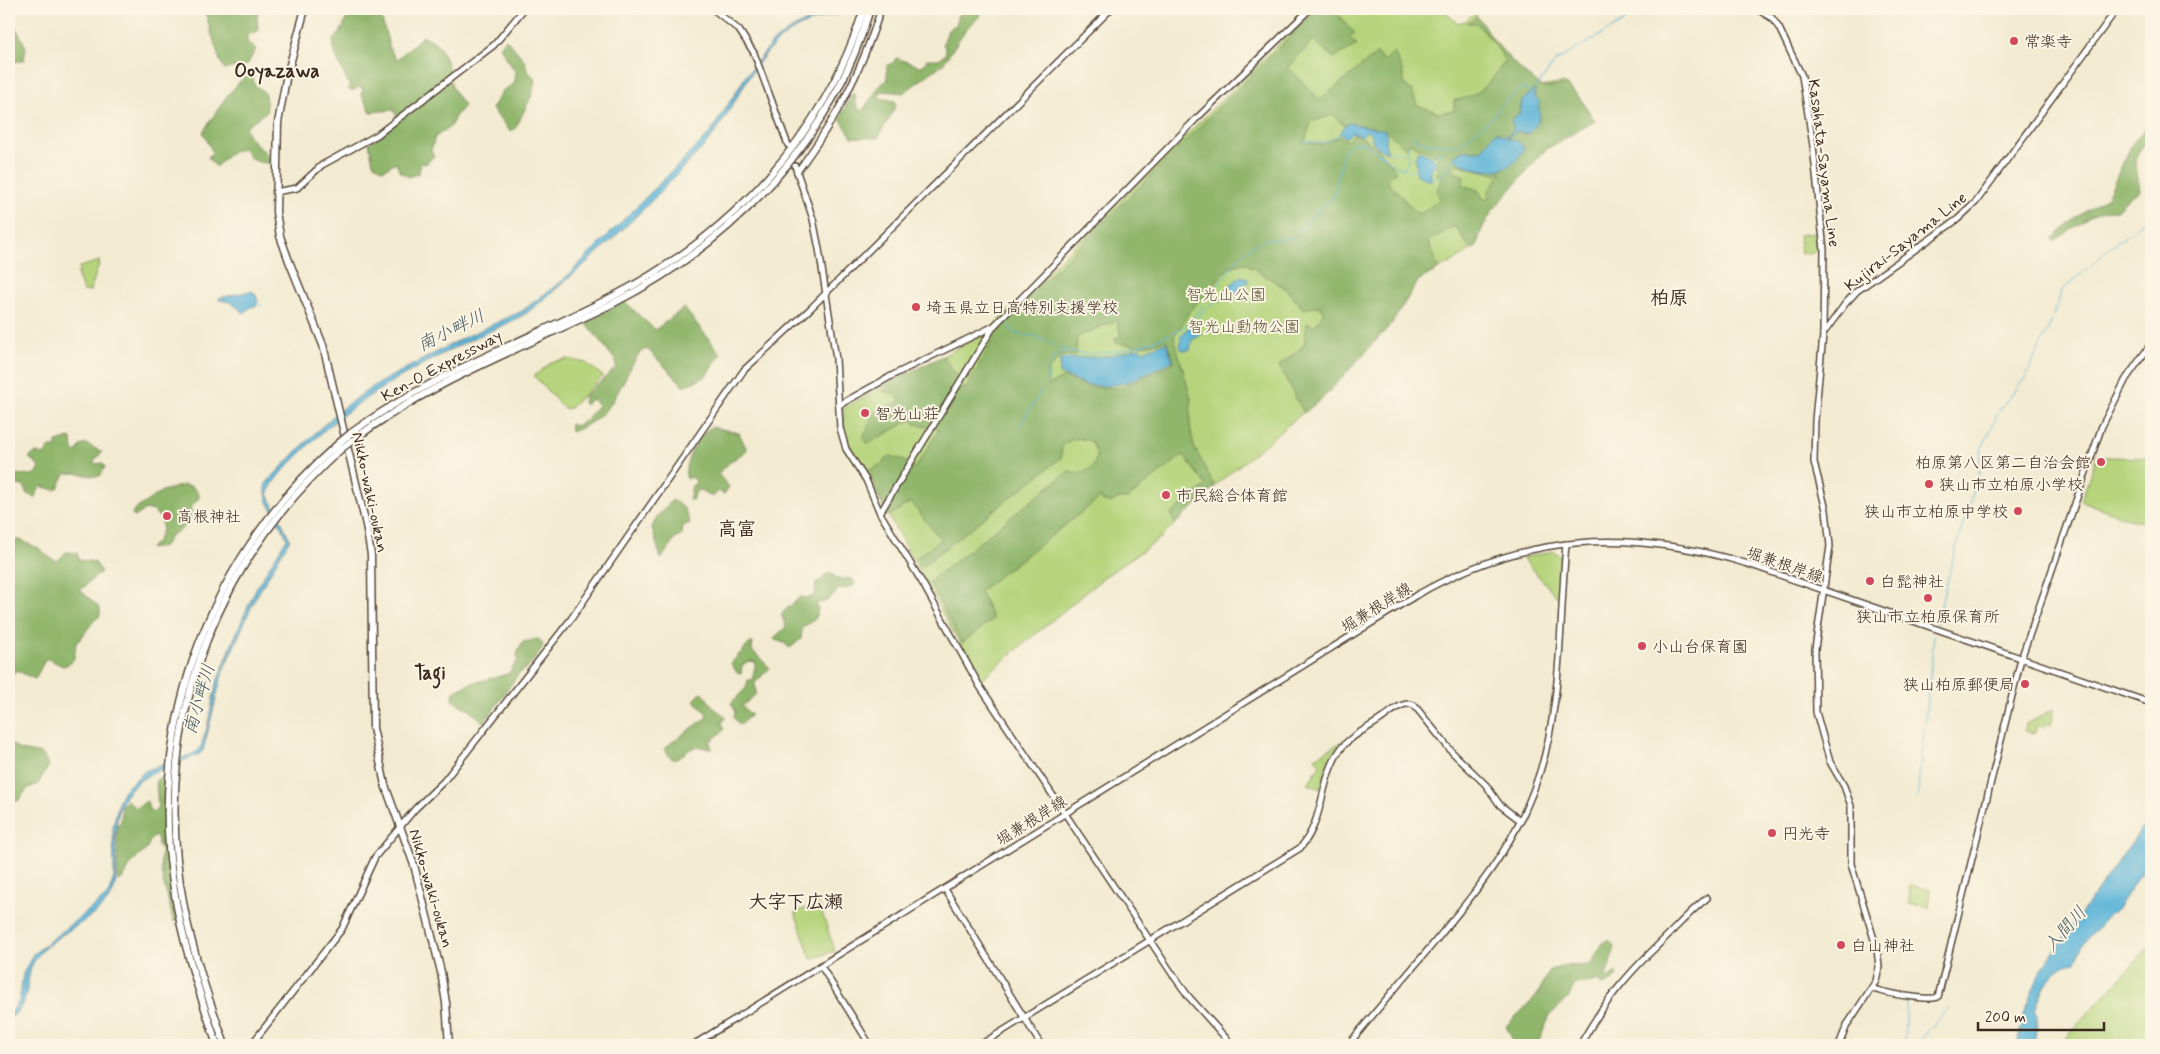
<svg xmlns="http://www.w3.org/2000/svg" width="2160" height="1054" font-family="Mynerve,'Klee One',sans-serif">
<style>
.green{fill:#b5d47c;stroke:#787f4d}
.forest{fill:#90b66c;stroke:#667045;fill-rule:evenodd}
.water{fill:#5bb4d8;stroke:#4b6f7b}
.lines{fill:none;stroke-linecap:round;stroke-linejoin:round}
.stream{stroke:#5bb4d8;stroke-width:1}
.secondary-casing{stroke:#574739;stroke-width:8}
.highway-casing{stroke:#574739;stroke-width:9}
.secondary{stroke:#fff;stroke-width:5}
.highway{stroke:#fff;stroke-width:6}
.highway-bridge-casing{stroke:#574739;stroke-width:9;stroke-linecap:butt}
.highway-bridge{stroke:#fff;stroke-width:6}
.poi-dot{fill:#d1495b;stroke:#fcf5e5;stroke-width:2}
.labels{text-anchor:middle;stroke-width:4;stroke-linejoin:round;paint-order:stroke}
.poi-label{font-size:16px;fill:#3b2a1e;stroke:#fcf5e5;text-anchor:start}
.street-label{font-size:16px;fill:#3b2a1e;stroke:#fcf5e5}
.park-label{font-size:16px;fill:#5a5436;stroke:#fcf5e5}
.water-label{font-size:18px;font-style:italic;fill:#465a5f;stroke:#fcf5e5}
.quarter-label{font-size:19px;font-weight:bold;fill:#3b2a1e;stroke:#fcf5e5}
</style>
<rect width="100%" height="100%" fill="#fcf5e5"/>
<filter id="ink" filterUnits="userSpaceOnUse"><feTurbulence type="fractalNoise" baseFrequency=".02" numOctaves="2"/><feDisplacementMap in="SourceGraphic" scale="10" xChannelSelector="R" yChannelSelector="G"/><feConvolveMatrix kernelMatrix="1 2 1 2 8 2 1 2 1" color-interpolation-filters="sRGB"/></filter>
<filter id="wash" filterUnits="userSpaceOnUse"><feTurbulence type="fractalNoise" baseFrequency=".0096" numOctaves="4" result="noise"/><feDisplacementMap in="SourceGraphic" scale="20" xChannelSelector="R" yChannelSelector="G"/><feGaussianBlur stdDeviation="1.12" result="paint"/><feColorMatrix in="noise" values="0 0 0 0 0 0 0 0 0 0 0 0 0 0 0 0 0 1.4 0 .05"/><feComposite in="paint" operator="in"/></filter>
<g filter="url(#wash)">
<rect width="100%" height="100%" fill="#f3ebd1"/>
<g class="green">
<path d="M1314 9H1442L1457 23 1466 21 1474 13C1493 42 1512 67 1541 87L1564 83 1580 98 1542 151 1490 211 1473 247 1463 256 1418 280 1322 397 1206 493 1162 537 1107 575 980 680 850 447 844 433 843 408 985 334Z"/>
<path d="M1819 232 1820 251 1801 254 1799 235Z"/>
<path d="M100 261 90 291H83L77 273 80 272 79 267Z"/>
<path d="M568 359 586 363 603 376 570 408 564 409 534 376 552 362Z"/>
<path d="M2097 455 2105 457 2151 458V522L2135 521 2081 501Z"/>
<path d="M1553 551 1562 556 1559 599 1522 558Z"/>
<path d="M2054 709 2051 725 2045 723 2044 727 2037 725 2035 733 2025 731 2026 724Z"/>
<path d="M1344 740 1327 761 1321 789 1308 784 1320 765 1315 758Z"/>
<path d="M1910 885 1930 890 1929 908 1909 903Z"/>
<path d="M819 904 835 951 811 959 795 912Z"/>
<path d="M2151 945V1045H2064L2069 1034Z"/>
</g>
<g class="forest">
<path d="M204 9H260L257 16 258 31 247 35V42L256 49 247 65 225 69 220 61Z"/>
<path d="M351 9H379L390 49 396 60 423 36C445 43 447 64 451 83 452 90 460 99 464 106L456 115 450 127 435 137 431 150 434 156 426 164 421 163 419 173 409 177 399 171 396 162 383 170 373 163 369 143 383 135 398 119 394 110 371 112 361 94 364 89 358 87 355 90H348L350 87 335 54 333 41 340 33Z"/>
<path d="M969 9H978L980 16 966 29 943 64 903 93 884 91 879 94V98L895 101 896 106 878 138 852 137 839 117 853 93 856 95 855 102 860 111 863 110 881 84 887 81V65L893 63 896 58 919 66 924 65 927 59H939L945 55 946 49 943 44 948 30 957 24V16Z"/>
<path d="M1318 9H1334L1347 26 1355 33 1349 37 1357 45 1334 58 1314 40 1288 67 1320 100 1377 53 1383 62 1394 52 1402 70 1405 85 1412 91 1417 105 1439 113 1454 111V100C1478 99 1492 80 1505 61 1498 47 1487 35 1476 23H1467L1477 16C1496 45 1515 68 1544 88L1567 85 1582 101 1595 121 1545 150 1493 210 1482 229 1476 247 1471 250 1455 226 1428 241 1439 269 1419 280 1392 323 1325 396 1304 413 1279 366 1304 345 1307 323 1315 326 1324 312 1320 306 1303 309 1285 288 1245 263 1229 267 1190 311 1174 337 1191 399 1190 425 1194 447 1215 487 1175 524 1171 514 1206 485 1183 455 1127 499H1116L1111 503 1103 502 1101 497 980 591 993 619 962 643 929 582 1069 471C1084 475 1094 471 1097 455L1092 442C1080 437 1073 437 1062 446L1061 458 921 567 916 558 941 540 911 502 889 516 867 471 880 465 890 456 901 459 915 468 939 430 915 424 912 419 868 444 863 438 874 413 900 401 894 393 884 392 882 386 943 356 965 390 1004 321ZM1534 89 1540 120 1526 134 1517 131 1506 138 1518 141 1504 168 1500 171 1461 151H1481L1496 132 1504 136 1510 134 1514 128 1511 120 1520 113 1522 101ZM1333 115 1344 125 1352 123 1387 131 1406 149 1409 143 1438 156 1436 175H1442L1437 191 1440 199 1422 213H1416L1387 180 1396 171C1385 157 1372 140 1354 134L1347 141 1339 136 1321 145 1305 141 1311 122ZM1455 164 1495 174 1502 173 1490 189 1488 198 1484 199 1478 190 1463 185 1464 176 1451 170ZM1117 320 1121 336 1115 338 1116 343 1142 346 1166 340 1174 361 1173 363 1120 388 1089 387 1064 377 1048 386V371L1061 356 1076 355 1077 337Z"/>
<path d="M9 14 26 47 24 61H16L9 71V82Z"/>
<path d="M506 39 525 61 527 70 535 79 532 95 515 129 510 131 492 109 502 91 514 84 516 73 500 47Z"/>
<path d="M248 73 253 77 254 84 265 93 267 111 245 127C250 142 262 148 271 158V163C260 163 248 161 246 150 234 147 224 158 216 167L208 157 213 153 203 132 226 97Z"/>
<path d="M2151 122V141C2128 155 2138 169 2140 191L2131 196 2117 210 2102 211 2088 217 2054 242 2053 239 2077 217 2107 197 2132 144Z"/>
<path d="M624 301 655 330 684 308 721 354 705 377 684 386 647 349 640 352C617 387 615 417 571 432L570 424 575 426 587 419 598 405 593 398 585 405 583 403 584 396 616 368V361L586 323Z"/>
<path d="M712 427 739 433 747 450 730 462 718 474 729 487 724 494 718 491 713 497 700 490H697L692 500H689L692 486 696 482 695 479 690 477 687 479C681 465 699 433 712 427Z"/>
<path d="M69 438 72 440 73 450 76 453 80 446 86 444 102 452 94 461 95 464 103 463 105 467 100 476C87 477 77 471 65 474L58 488 55 490 40 486 35 498 26 493 25 487 19 485 9 487V474L32 475 38 472 39 468 34 461 30 459V456L36 453 44 455 50 447H56V442Z"/>
<path d="M184 485 193 487 199 494V498L190 508 192 512C189 526 183 529 171 535 163 549 165 546 150 549 151 545 156 544 158 540 164 526 164 523 154 511L146 509 135 517 132 515 133 511 162 491Z"/>
<path d="M672 500 684 508 690 523 683 526 682 535 675 539 661 559 652 528 656 518Z"/>
<path d="M20 540 40 549 50 558 57 561 66 552 77 553 79 560 95 562 101 572 80 590 100 608V616C89 623 86 635 76 643 74 654 77 663 63 666L46 658 35 679 16 670 9 679V541Z"/>
<path d="M831 572 837 579H852L855 583 852 587 836 590V593L825 602 816 603 818 609 815 619 802 628 801 639 790 648 784 643 775 640 774 638 786 627 781 614 800 597 809 598 815 595 816 582 821 581 826 574Z"/>
<path d="M538 639 543 643C543 652 528 668 519 673L484 723 471 711 452 700 454 692 469 684 508 674 518 660 517 654 523 642Z"/>
<path d="M750 643H753L752 650 770 668 755 683 756 694 742 706 751 715 740 725 734 718 735 710 731 703 746 688 748 680H752L756 662 749 661 742 665 741 674 737 673 731 663Z"/>
<path d="M702 692 714 708 726 717 722 723 724 730 710 742 712 749C706 749 707 748 702 747 693 744 683 755 677 759H672L664 749 667 746 706 718 707 714 694 700Z"/>
<path d="M9 742 20 750 42 754 49 765 38 784 27 789 19 800 9 804Z"/>
<path d="M162 777 165 780C164 826 168 870 178 916L176 921H173C170 899 156 872 162 851L158 845V839L155 836 150 840 147 849 132 862 124 877 118 881 117 825 121 822 122 805 127 800 136 808 147 801 149 810 154 812 158 808 156 780Z"/>
<path d="M1609 940 1615 947 1606 976 1609 978 1616 973 1617 976 1611 982 1601 985 1598 981 1575 984 1568 998 1550 1015 1539 1041V1045H1515L1506 1026 1536 997 1550 970 1565 966 1590 965 1603 943Z"/>
</g>
<g class="water">
<path d="M850 9H873C843 12 812 17 786 35 751 60 737 105 711 138 703 150 690 159 681 170 635 220 585 266 532 309 518 321 486 332 468 341 405 373 349 402 300 454 288 466 273 478 268 494L290 539 255 599 223 671 203 751 198 755C136 779 112 783 116 857 116 871 118 886 110 898 96 920 50 936 36 958 22 979 35 1000 9 1019V1014L19 1002 23 974 33 954 108 895 114 877 113 827 119 800 124 790 145 771 195 753 200 749 207 728 216 684 239 627 256 588 287 538 267 500 265 485 269 480 320 428 345 406 377 384 463 338 522 311 562 281 710 133 746 76 772 43 786 32 822 13Z"/>
<path d="M1535 89 1534 96 1540 102 1538 105C1542 117 1538 124 1529 134L1517 131 1506 138 1518 141 1524 148C1512 178 1477 174 1454 159V156L1461 151H1481L1496 132 1504 136 1510 134 1514 128 1511 120 1520 113 1522 101Z"/>
<path d="M1348 123 1385 130 1387 136 1385 143 1388 152C1378 150 1371 143 1371 134L1367 131 1362 136 1352 132 1346 138 1339 133Z"/>
<path d="M1418 150 1432 157 1436 163 1431 169V181L1417 175 1415 158Z"/>
<path d="M1241 276 1247 278 1249 281 1242 287 1240 286 1239 293 1234 298H1226V289Z"/>
<path d="M251 291 255 293 258 301 256 306 251 307 244 313 230 302 219 300V298Z"/>
<path d="M1197 319 1196 329 1201 331V335L1192 340 1190 350H1182L1180 347 1181 336Z"/>
<path d="M1166 342 1173 361C1142 375 1124 390 1089 385 1079 384 1070 376 1060 375V359L1107 356 1139 348 1143 351Z"/>
<path d="M2151 815V862L2138 877 2114 913 2110 914 2083 944 2076 962C2051 967 2043 988 2035 1010L2038 1015 2034 1045H2017L2023 1014 2041 970Z"/>
</g>
<g class="lines">
<g class="stream">
<path d="M1525 88 1531 93"/>
<path d="M1535 89 1556 61 1642 11"/>
<path d="M1412 138 1428 143 1458 145 1491 119 1505 101 1522 87 1524 88"/>
<path d="M1303 141 1324 143 1340 134"/>
<path d="M1388 152 1406 153"/>
<path d="M1436 156 1443 150"/>
<path d="M1404 168 1408 160V145"/>
<path d="M1408 169 1414 171 1416 169"/>
<path d="M1432 178H1435"/>
<path d="M1438 178 1441 177 1454 159"/>
<path d="M1314 213 1334 198 1343 153C1347 143 1355 142 1365 143 1371 148 1375 151 1382 155 1394 163 1390 167 1406 169"/>
<path d="M2129 234 2151 214"/>
<path d="M2091 266 2111 246 2126 236"/>
<path d="M1207 299 1237 260 1251 246 1264 240 1292 238 1314 214"/>
<path d="M257 304 262 306"/>
<path d="M2054 316 2062 290 2088 268"/>
<path d="M1197 320 1203 311 1222 299"/>
<path d="M1008 325 1015 334 1034 336 1054 345"/>
<path d="M1174 333 1188 324 1207 300"/>
<path d="M1058 347C1088 363 1141 347 1170 334"/>
<path d="M1048 383 1047 370 1057 353 1071 352"/>
<path d="M1019 427 1042 390"/>
<path d="M1936 624 1958 540 1979 474 1981 450 2000 409 2025 378 2052 321"/>
<path d="M1925 722 1934 636"/>
<path d="M1917 799 1924 729"/>
<path d="M1904 1045 1907 999"/>
<path d="M1916 1045 1948 1008"/>
</g>
</g>
</g>
<g filter="url(#ink)">
<g class="lines">
<g class="secondary-casing">
<g id="secondary">
<path d="M713 9 739 30 754 53 788 145"/>
<path d="M1757 9 1772 18 1779 28 1802 76 1813 146 1824 250 1823 335 1815 420 1814 462 1826 510 1830 546 1815 649 1816 712 1830 762 1844 786 1851 806V864L1877 949 1879 967 1876 981 1847 1025 1839 1045"/>
<path d="M795 166 813 219 819 249 836 359 840 428 846 449 866 480 880 513 923 584 979 685 1173 975 1189 997 1232 1045"/>
<path d="M797 172C838 116 860 75 881 9"/>
<path d="M275 192 297 188 322 165 377 135 494 45 524 9"/>
<path d="M1823 334 1845 304 1857 291 1958 219 1976 202 2117 9"/>
<path d="M839 405 895 374 994 326 1196 119 1310 9"/>
<path d="M880 513 994 326"/>
<path d="M945 889 1041 1045"/>
<path d="M821 966 870 1045"/>
<path d="M1872 988C1881 993 1930 1001 1938 997L2021 659 2102 426 2126 379 2151 344"/>
<path d="M251 1045 342 929 375 857 415 809 444 781 571 619 744 370 809 310 1111 9"/>
<path d="M693 1045 1415 596C1524 533 1629 528 1748 564L2151 703"/>
<path d="M980 1045 1300 848C1326 819 1319 776 1343 746 1354 733 1371 727 1384 717 1393 711 1402 701 1414 705L1452 752 1486 785 1500 805 1521 821"/>
<path d="M1348 1045C1376 1011 1404 978 1433 944 1483 883 1525 833 1545 754 1562 686 1560 613 1566 544"/>
<path d="M1580 1045C1604 1003 1622 980 1657 946 1674 930 1688 913 1707 898"/>
</g>
</g>
<g class="highway-casing">
<g id="highway">
<path d="M305 9 286 79 278 123 276 212 280 236 289 261 323 345 366 525 371 555 373 728 385 785 414 865 441 972 446 1003 449 1045"/>
<path d="M351 433C431 374 524 342 612 297 730 236 824 137 864 9"/>
<path d="M353 440C433 380 525 347 614 303 732 243 833 139 870 9"/>
<path d="M217 1045C200 994 182 943 174 889 146 721 213 553 339 443"/>
<path d="M225 1045C209 1000 193 954 184 907 150 732 210 568 341 449"/>
</g>
</g>
<use href="#secondary" class="secondary"/>
<use href="#highway" class="highway"/>
<g class="highway-bridge-casing">
<g id="highway-bridge">
<path d="M339 443 351 433"/>
<path d="M341 449 353 440"/>
</g>
</g>
<use href="#highway-bridge" class="highway-bridge"/>
</g>
</g>
<g class="poi-dot">
<circle cx="2014" cy="41" r="5"/>
<circle cx="916" cy="307" r="5"/>
<circle cx="865" cy="413" r="5"/>
<circle cx="2101" cy="462" r="5"/>
<circle cx="1929" cy="484" r="5"/>
<circle cx="1166" cy="495" r="5"/>
<circle cx="2018" cy="511" r="5"/>
<circle cx="167" cy="516" r="5"/>
<circle cx="1870" cy="581" r="5"/>
<circle cx="1928" cy="598" r="5"/>
<circle cx="1642" cy="646" r="5"/>
<circle cx="2025" cy="684" r="5"/>
<circle cx="1772" cy="833" r="5"/>
<circle cx="1841" cy="945" r="5"/>
</g>
<g class="labels">
<g class="poi-label">
<text x="2024" y="47">常楽寺</text>
<text x="926" y="313">埼玉県立日高特別支援学校</text>
<text x="875" y="419">智光山荘</text>
<text x="2091" y="468" text-anchor="end">柏原第八区第二自治会館</text>
<text x="1939" y="490">狭山市立柏原小学校</text>
<text x="1176" y="501">市民総合体育館</text>
<text x="2008" y="517" text-anchor="end">狭山市立柏原中学校</text>
<text x="177" y="522">高根神社</text>
<text x="1880" y="587">白髭神社</text>
<text x="1928" y="622" text-anchor="middle">狭山市立柏原保育所</text>
<text x="1652" y="652">小山台保育園</text>
<text x="2015" y="690" text-anchor="end">狭山柏原郵便局</text>
<text x="1782" y="839">円光寺</text>
<text x="1851" y="951">白山神社</text>
</g>
<g class="street-label">
<text transform="translate(1825 163) rotate(83)" y="6">Kasahata-Sayama Line</text>
<text transform="translate(1905 241) rotate(-38)" y="6">Kujirai-Sayama Line</text>
<text transform="translate(441 365) rotate(-28)" y="6">Ken-O Expressway</text>
<text transform="translate(371 492) rotate(78)" y="6">Nikko-waki-oukan</text>
<text transform="translate(1785 564) rotate(19)" y="6">堀兼根岸線</text>
<text transform="translate(1376 607) rotate(-32)" y="6">堀兼根岸線</text>
<text transform="translate(1031 820) rotate(-32)" y="6">堀兼根岸線</text>
<text transform="translate(432 888) rotate(74)" y="6">Nikko-waki-oukan</text>
</g>
<g class="park-label">
<text x="1226" y="300">智光山公園</text>
<text x="1244" y="332">智光山動物公園</text>
</g>
<g class="water-label">
<text transform="translate(451 330) rotate(-26)" y="6">南小畔川</text>
<text transform="translate(199 699) rotate(-74)" y="6">南小畔川</text>
<text transform="translate(2065 929) rotate(-49)" y="6">入間川</text>
</g>
<g class="quarter-label">
<text x="277" y="77">Ooyazawa</text>
<text x="1669" y="304">柏原</text>
<text x="737" y="535">高富</text>
<text x="430" y="679">Tagi</text>
<text x="796" y="908">大字下広瀬</text>
</g>
</g>
<rect width="2160" height="1054" fill="none" stroke="#fcf5e5" stroke-width="30"/>
<path d="M1978 1022v8h126v-8" fill="none" stroke="#3b2a1e" stroke-width="2.5"/>
<text x="1985" y="1022" font-size="15" fill="#3b2a1e" stroke="#fcf5e5" stroke-width="4" paint-order="stroke">200 m</text>
</svg>
